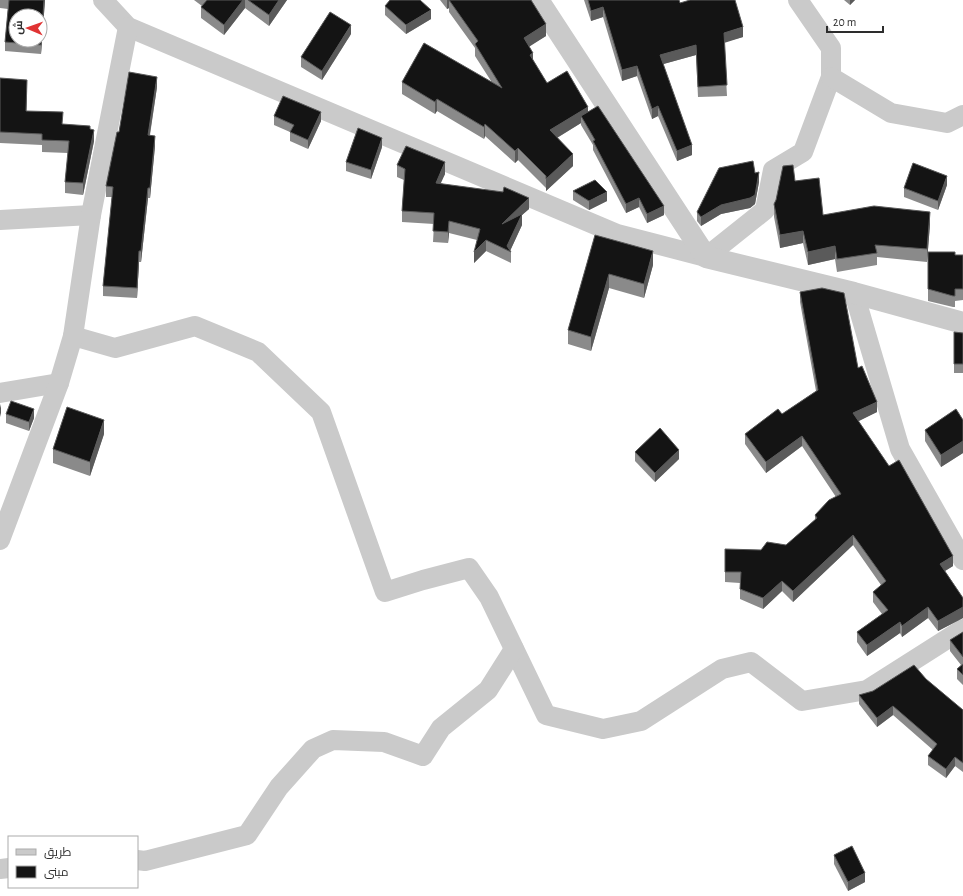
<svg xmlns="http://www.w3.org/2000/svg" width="963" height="896" font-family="'Alegreya Sans',Cairo,sans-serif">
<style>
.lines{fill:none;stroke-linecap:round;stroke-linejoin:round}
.minor{stroke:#cacaca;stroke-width:20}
.tertiary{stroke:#cacaca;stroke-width:22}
.wall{fill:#8a8a8a}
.shaded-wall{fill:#5a5a5a}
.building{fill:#141414;stroke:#5a5a5a;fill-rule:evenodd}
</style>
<rect width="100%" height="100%" fill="#fff"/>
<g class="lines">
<g class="minor">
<path d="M103 0 128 27 617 234 706 257 765 210 773 170 803 152 831 77V48L798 0"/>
<path d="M831 77 891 113 947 123 963 115"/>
<path d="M0 220 91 215"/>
<path d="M854 293 900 449 963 560"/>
<path d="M73 336 115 348 195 326 258 352 321 412 385 592 423 580 469 568 489 597 546 715 603 729 641 721 722 669 751 662 802 701 867 690 963 629"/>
<path d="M0 393 59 383"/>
<path d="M0 540 59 383 73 336 91 215 128 27"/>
<path d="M137 860 145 861 247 835 279 787 313 749 333 740 384 742 423 756 441 728 488 690 514 649"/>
<path d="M0 869 9 868"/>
</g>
<path class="tertiary" d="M538 0 706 257 854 293 963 323"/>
</g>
<g class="wall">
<path d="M0 0H45L41 54 5 51V42L8 9 0 8Z"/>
<path d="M194 0H287L269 26 245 8 224 35 201 18V7L202 6Z"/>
<path d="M440 0H531L546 36 529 46 533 61 547 83 588 112 664 215 647 223 639 207 626 213 593 150V145L581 125V123L557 138 573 166 546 191V188L518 160 515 163 485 136 484 139 437 111 435 114 402 94V82L491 81 475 56V48L449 12V8L447 9Z"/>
<path d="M584 0H679L680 3 743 37 724 42 727 96 698 97 696 55 663 64 692 155 677 161 658 116 652 119 637 76 622 81 603 17 591 21Z"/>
<path d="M844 0H855L850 5Z"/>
<path d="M385 6 431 19 406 34 385 15Z"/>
<path d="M351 34 322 80 301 67V57Z"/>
<path d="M0 78 27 91 26 111 63 124 90 129 94 141 83 195 65 193V182L68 153 42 152V145L0 143Z"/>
<path d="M157 87 150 135 155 146 150 198H148L141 262H139L137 298 103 296V286L112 197H106V186L119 132Z"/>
<path d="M274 116 321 121 308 149 290 141V132L274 125Z"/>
<path d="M382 147 371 179 346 171V162Z"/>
<path d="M397 165 445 174 440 183 529 209 522 215V225L510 251 511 252V263L486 251 474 263 477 240 449 233 448 243 433 242 434 224 402 222V211L404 180 397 177Z"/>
<path d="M755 173 759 182 755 204 750 208 721 214 701 226 697 221V212Z"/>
<path d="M795 181 823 215 930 224 927 262 877 257V265L837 272 835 259 808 265 803 243 780 248 774 217V204Z"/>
<path d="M947 185 938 210 904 197V188Z"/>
<path d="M573 191 607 201 589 210 573 200Z"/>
<path d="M595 235 653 265 644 298 609 288 591 351 568 344V330Z"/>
<path d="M928 252 955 255H963V300L955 301V307H953L928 301Z"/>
<path d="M800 292 858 368 877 412 858 421 953 566 945 571 963 598V618L938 631 928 618 902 637 900 633 867 656 857 642V632L882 614 873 602V592L881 585 853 545 793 602 782 591 763 609 740 599V583L725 582V572L761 550 786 545 815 520V515L836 497 802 446 766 473 745 444V434L782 414 816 391 800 302Z"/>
<path d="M954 332 963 333V373H954Z"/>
<path d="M6 414 34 418 29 431 6 423Z"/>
<path d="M963 420V453L941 467 925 441V430Z"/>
<path d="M104 434 90 476 53 463V449Z"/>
<path d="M635 452 679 459 655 482 635 461Z"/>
<path d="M963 632V685L957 679V669L961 665 950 651V640Z"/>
<path d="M926 679 963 710V772L955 766 946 778 928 765V756L933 750 893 715 877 727 859 704V695Z"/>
<path d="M834 855 865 882 848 891 834 864Z"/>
</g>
<g class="shaded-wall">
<path d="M44 0H45L41 54V45Z"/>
<path d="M243 0H245V8L224 35V25Z"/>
<path d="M279 0H287L269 26V15Z"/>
<path d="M447 0H449V8L447 9Z"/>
<path d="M850 0H855L850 5Z"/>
<path d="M603 7V17L591 21V11Z"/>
<path d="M431 10V19L406 34V25Z"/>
<path d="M546 24V36L524 50V38Z"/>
<path d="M351 25V34L322 80V71Z"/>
<path d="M743 27V37L724 43V33Z"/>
<path d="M696 45V55L660 65V55Z"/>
<path d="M533 53V65L530 55Z"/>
<path d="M637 66V76L622 81V70Z"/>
<path d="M157 77V87L148 146V135Z"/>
<path d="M27 80V91L26 122V111Z"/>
<path d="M437 99V111L435 114V102Z"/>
<path d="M658 106V116L652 119V109Z"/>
<path d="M588 107V119L581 116V123L550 142V130Z"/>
<path d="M321 112V121L308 149V140Z"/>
<path d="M485 124V136L484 139V127Z"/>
<path d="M94 130V141L83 195V183Z"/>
<path d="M155 136V146L150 198V188Z"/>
<path d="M382 138V147L371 179V170Z"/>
<path d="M692 145V155L677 161V151Z"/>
<path d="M518 148V160L515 163V151Z"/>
<path d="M573 154V166L546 191V179Z"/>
<path d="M445 162V174L436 194V183Z"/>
<path d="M759 172V182L755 204 750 208 721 214 701 226V217Z"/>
<path d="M947 176V185L938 210V201Z"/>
<path d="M148 188V198L141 262V251Z"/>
<path d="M607 192V201L589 210V201Z"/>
<path d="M529 198V209L522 215V225L510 251 507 250 502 224Z"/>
<path d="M639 198V207L626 213V204Z"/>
<path d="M664 206V215L647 223V214Z"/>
<path d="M930 212V224L927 262V249Z"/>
<path d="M449 221V233L448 243V232Z"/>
<path d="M803 231V243L780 248V235Z"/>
<path d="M486 240V251L474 263V252Z"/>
<path d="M835 246V259L808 265V252Z"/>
<path d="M139 251V262L137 298V288Z"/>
<path d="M653 251V265L644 298V284Z"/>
<path d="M609 274V288L591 351V337Z"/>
<path d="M877 402V412L853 424V413Z"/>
<path d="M1 404V413L0 417V408Z"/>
<path d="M34 409V418L29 431V422Z"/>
<path d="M104 420V434L90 476V462Z"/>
<path d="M802 436V446L766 473V462Z"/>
<path d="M963 441V453L941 467V455Z"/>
<path d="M679 450V459L655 482V473Z"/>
<path d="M853 535V545L793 602V591Z"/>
<path d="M953 556V566L940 574V564Z"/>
<path d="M782 581V591L763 609V598Z"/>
<path d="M928 607V618L902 637V626Z"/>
<path d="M963 607V618L938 631V621Z"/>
<path d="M900 622V633L867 656V645Z"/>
<path d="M893 706V715L877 727V718Z"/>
<path d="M955 757V766L946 778V769Z"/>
<path d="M865 873V882L848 891V882Z"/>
</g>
<g class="building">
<path d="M9 0H44L41 45 5 42ZM16 16H40V40H16Z"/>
<path d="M207 0H243L224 25 201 7Z"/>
<path d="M248 0H279L269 15Z"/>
<path d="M390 0H420L431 10 406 25 385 6Z"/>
<path d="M449 0H531L546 24 524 38 533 53 530 55 547 83 567 71 588 107 550 130 573 154 546 179V176L518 148 515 151 485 124 484 127 437 99 435 102 402 82 424 43 502 88 475 44 478 41Z"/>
<path d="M588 0H679L680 3 690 0H735L743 27 724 33 727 85 698 87 696 45 660 55 692 145 677 151 658 106 652 109 637 66 622 70 603 7 591 11Z"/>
<path d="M330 12 351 25 322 71 301 57Z"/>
<path d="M129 72 157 77 148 135 155 136 150 188H148L141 251H139L137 288 103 286 113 187 106 186 117 132H119Z"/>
<path d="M0 78 27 80 26 111 63 112 62 124 90 126V129L94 130 83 183 65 182 69 141 42 140V134L0 132Z"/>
<path d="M283 96 321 112 308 140 290 132 294 125 274 116Z"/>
<path d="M598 106 664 206 647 214 639 198 626 204 593 141 595 140 581 116Z"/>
<path d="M358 128 382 138 371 170 346 162Z"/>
<path d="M406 146 445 162 436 183 503 192 504 187 529 198 502 224 522 214 507 246 511 252 486 240 474 252 480 229 449 221 448 232 433 231 434 213 402 211 405 169 397 165Z"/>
<path d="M753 161 755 173 759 172 755 195 750 198 721 205 701 217 697 212 719 168Z"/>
<path d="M913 163 947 176 938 201 904 188Z"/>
<path d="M793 165 795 181 819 178 823 215 874 206 930 212 927 249 875 245 877 253 837 259 835 246 808 252 803 231 780 235 774 204 776 200 783 166Z"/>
<path d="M595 180 607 192 589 201 573 191Z"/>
<path d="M595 235 653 251 644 284 609 274 591 337 568 330Z"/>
<path d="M928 252H955V255H963V289H955V296H953L928 289Z"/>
<path d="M822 288 844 293 858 368 862 366 877 402 853 413 889 466 899 460 953 556 940 564 963 598V607L938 621 928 607 902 626 900 622 867 645 857 632 888 610 873 592 886 581 853 535 793 591 782 581 763 598 740 589 741 572H725V549L761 550 767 542 786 545 817 518 815 515 829 500 841 494 802 436 766 462 745 434 778 409 782 414 818 390 800 292Z"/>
<path d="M954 332 963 333V364H954Z"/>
<path d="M11 401 34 409 29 422 6 414Z"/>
<path d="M67 407 104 420 90 462 53 449Z"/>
<path d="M956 409 963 420V441L941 455 925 430Z"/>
<path d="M660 428 679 450 655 473 635 452Z"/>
<path d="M963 632V657L950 640Z"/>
<path d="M963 664V675L957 669Z"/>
<path d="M914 665 926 679 963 710V763L955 757 946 769 928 756 937 744 893 706 877 718 859 695 873 691Z"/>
<path d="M852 846 865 873 848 882 834 855Z"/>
</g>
<rect x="8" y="836" width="130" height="52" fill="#ffffff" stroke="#ababab"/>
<rect x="16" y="849" width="20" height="6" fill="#cacaca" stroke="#ababab"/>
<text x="44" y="856" font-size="12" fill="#2d2d2d">طريق</text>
<rect x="16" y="866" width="20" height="12" fill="#141414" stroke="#ababab"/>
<text x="44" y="876" font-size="12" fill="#2d2d2d">مبنى</text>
<g transform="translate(28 28) rotate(272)"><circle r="19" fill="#ffffff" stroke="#ababab"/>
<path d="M0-3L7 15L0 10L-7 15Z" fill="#e03333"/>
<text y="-6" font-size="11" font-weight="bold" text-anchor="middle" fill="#2d2d2d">ش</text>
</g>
<path d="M827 26v6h56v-6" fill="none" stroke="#2d2d2d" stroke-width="2"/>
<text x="833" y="26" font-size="12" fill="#2d2d2d" stroke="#ffffff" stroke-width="3" paint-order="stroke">20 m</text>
</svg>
